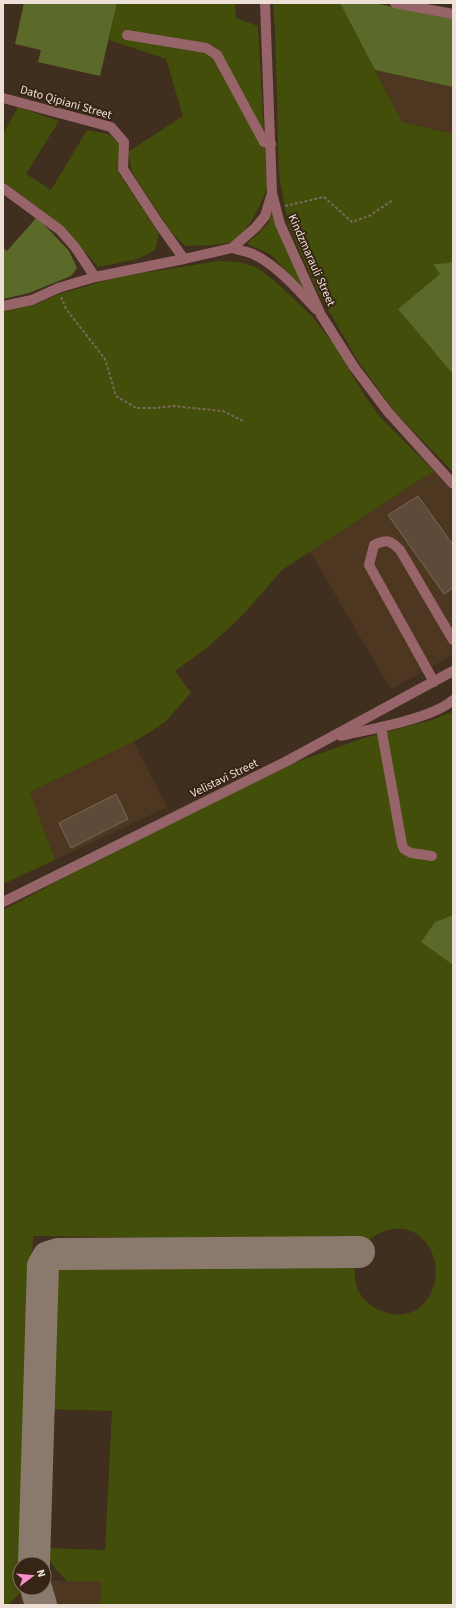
<svg xmlns="http://www.w3.org/2000/svg" width="456" height="1608" font-family="'Source Sans 3',sans-serif">
<style>
.built{fill:#4e3721}
.green{fill:#424e09}
.forest{fill:#5c6a29}
.lines{fill:none;stroke-linecap:round;stroke-linejoin:round}
.taxiway{stroke:#8a7a6e;stroke-width:32}
.building{fill:#5d4a39;stroke:#7b6755}
.path{stroke:#79695b;stroke-width:2;stroke-dasharray:3 2;stroke-linecap:butt}
.minor{stroke:#97646a;stroke-width:10}
.labels{text-anchor:middle;stroke-width:4;stroke-linejoin:round;paint-order:stroke}
.street-label{font-size:12px;fill:#ede1d7;stroke:#362414}
</style>
<rect width="100%" height="100%" fill="#402e1e"/>
<g class="built">
<path d="M375 70 453 87V134L402 122Z"/>
<path d="M434 471 453 492V655L391 689 310 552Z"/>
<path d="M133 741 167 807 55 860 30 792Z"/>
<path d="M44 1580 101 1582 100 1605H20L21 1588H44Z"/>
</g>
<g class="green">
<path d="M117 3H235L236 18 258 26 267 188C262 203 245 239 228 243 215 246 199 245 185 246L171 232 132 172 128 152 183 116 166 59 109 40Z"/>
<path d="M273 3H340L402 122 453 134V261L449 263 433 264 440 274 398 309 453 374V472L394 411 358 361 319 294 288 224 279 175 275 31Z"/>
<path d="M18 107 59 121 26 174 51 190 87 130 108 134 120 144 118 172 159 234 155 250 138 259 98 267 65 228 3 181V157L4 155 3 154V134Z"/>
<path d="M272 211 311 297 270 254 247 244 268 224Z"/>
<path d="M218 261 240 262 258 268 277 283 311 315 336 347 363 393 380 417 434 471 282 570 242 616 208 647 175 671 191 693 165 722 139 739 30 792 55 860 3 884V311L35 305 59 294 118 277Z"/>
<path d="M451 712 453 717V915L435 922 421 942 453 965V1605H100L101 1582 67 1581C56 1570 49 1563 46 1548L105 1550 112 1411 48 1409 54 1275 57 1268 66 1262 354 1266C355 1273 355 1281 357 1287 360 1297 369 1305 377 1309 430 1335 456 1262 417 1234 399 1223 382 1230 367 1241L33 1236 22 1508 21 1592 9 1604 3 1605V910L114 851 296 762 364 738 432 720Z"/>
</g>
<g class="forest">
<path d="M24 3H117L100 76 38 62 41 50 15 44Z"/>
<path d="M340 3H374L453 19V87L375 70Z"/>
<path d="M37 217 69 251 77 268 71 276 29 293 3 299V248L7 251Z"/>
<path d="M453 261V374L398 309 440 274 433 264 449 263Z"/>
<path d="M453 915V965L421 942 435 922Z"/>
</g>
<g class="lines">
<g class="taxiway">
<path d="M34 1564 43 1266 48 1257 58 1254 359 1252"/>
<path d="M36 1588 41 1605"/>
</g>
</g>
<g class="building">
<path d="M418 496 453 545V588L444 594 388 515Z"/>
<path d="M116 794 128 819 71 848 59 823Z"/>
</g>
<g class="lines">
<g class="path">
<path d="M285 206 324 197 352 222 369 216 393 200"/>
<path d="M61 297 66 309 105 359 116 396 136 408H156L173 406 223 411 243 421"/>
</g>
<g class="minor">
<path d="M265 3 272 193 280 224 321 315 354 367 388 412 453 484"/>
<path d="M395 3 453 14"/>
<path d="M127 35 206 48 217 55 264 142 271 144"/>
<path d="M3 98 111 127 124 142 123 169 159 224 184 259"/>
<path d="M3 188 60 230 75 247 95 277"/>
<path d="M232 248C239 250 246 251 253 254 278 266 297 289 316 309"/>
<path d="M3 306 32 300 58 288 95 277 184 259 232 248 256 227 265 216 272 193"/>
<path d="M434 682 369 565 374 545C387 539 390 540 400 550L453 640"/>
<path d="M381 727 402 844 404 849 411 853 432 856"/>
<path d="M341 736C370 729 432 719 453 700"/>
<path d="M3 902 287 761 453 671"/>
</g>
</g>
<g class="labels">
<g class="street-label">
<text transform="translate(66 102) rotate(16)" y="4">Dato Qipiani Street</text>
<text transform="translate(312 260) rotate(66)" y="4">Kindzmarauli Street</text>
<text transform="translate(224 778) rotate(-26)" y="4">Velistavi Street</text>
</g>
</g>
<rect width="456" height="1608" fill="none" stroke="#ede1d7" stroke-width="8"/>
<g transform="translate(32 1576) rotate(74)"><circle r="19" fill="#362414" stroke="#7f7062"/>
<path d="M0-3L7 15L0 10L-7 15Z" fill="#f790ce"/>
<text y="-6" font-size="11" font-weight="bold" text-anchor="middle" fill="#ede1d7">N</text>
</g>
</svg>
